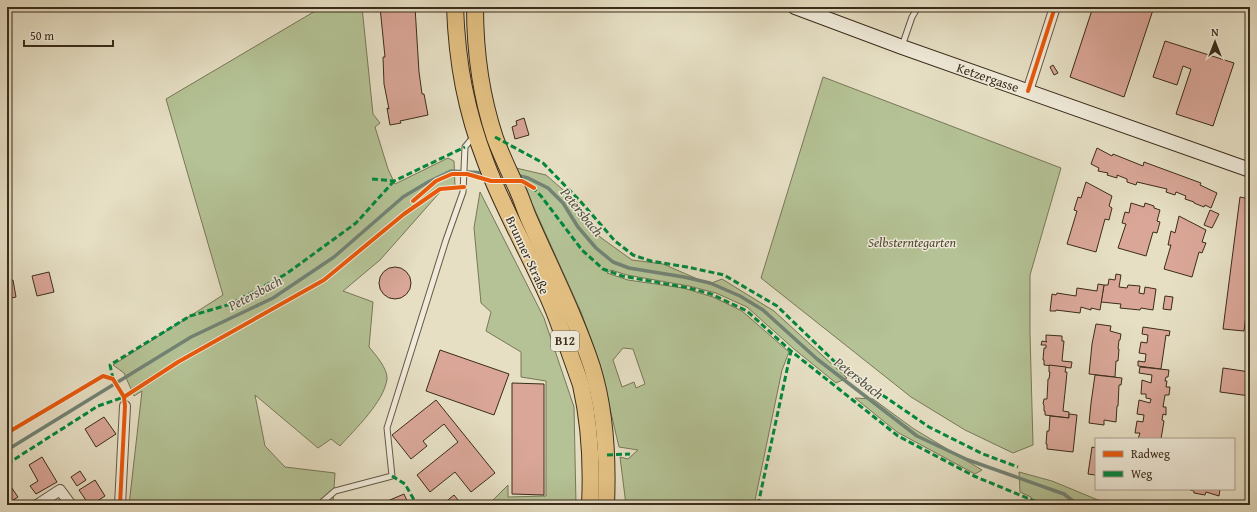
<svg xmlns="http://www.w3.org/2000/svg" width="1257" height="512" font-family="'Gentium Book Plus',serif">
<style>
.green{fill:#b4c295;stroke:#787758;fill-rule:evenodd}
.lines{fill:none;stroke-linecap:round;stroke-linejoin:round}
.stream{stroke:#728375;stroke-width:3.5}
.building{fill:#d9a697;stroke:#3b2c1b}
.service-casing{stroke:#665945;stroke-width:7}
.minor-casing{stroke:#665945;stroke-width:12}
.secondary-casing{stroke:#3b2c1b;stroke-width:16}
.primary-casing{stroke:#3b2c1b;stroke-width:18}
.service{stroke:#efead9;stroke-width:5}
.minor{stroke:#efead9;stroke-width:10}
.secondary{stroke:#efead9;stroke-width:14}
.primary{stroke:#e3c082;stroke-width:16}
.quiet{stroke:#00873e;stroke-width:3;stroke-dasharray:6 3;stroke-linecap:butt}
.cycleway-casing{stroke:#efead9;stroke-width:6}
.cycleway{stroke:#e8590c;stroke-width:4}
.labels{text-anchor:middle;stroke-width:3;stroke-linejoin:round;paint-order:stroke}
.shield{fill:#efead9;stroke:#716554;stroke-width:1}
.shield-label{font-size:12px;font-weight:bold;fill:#3b2c1b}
.street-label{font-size:13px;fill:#3b2c1b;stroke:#efead9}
.park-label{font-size:13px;font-style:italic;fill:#534a33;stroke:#efead9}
.water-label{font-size:14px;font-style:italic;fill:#525040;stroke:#efead9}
</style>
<rect width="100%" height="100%" fill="#e6dfc4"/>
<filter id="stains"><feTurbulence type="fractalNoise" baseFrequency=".005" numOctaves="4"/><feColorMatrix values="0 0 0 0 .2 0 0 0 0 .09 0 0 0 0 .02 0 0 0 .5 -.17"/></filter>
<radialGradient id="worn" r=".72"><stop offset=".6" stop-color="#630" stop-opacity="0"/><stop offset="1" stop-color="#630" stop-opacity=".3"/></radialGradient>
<g class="green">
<path d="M322 7H362L373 114 380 123 375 127 388 169 395 184 448 158 454 161 455 187 441 191 380 260 343 291 373 302 369 347C375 354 388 369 387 379 384 402 355 429 340 446L331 439 318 448 255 395 265 446 285 467 335 473 333 503 331 505H129L142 391 134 396 124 373 113 365 223 295 166 99Z"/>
<path d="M823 77 1061 168 1030 275V333L1033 445 1013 453 965 430 911 397 761 278Z"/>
<path d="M516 168 546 175 577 202 600 237 632 260 663 264 709 284 722 279 774 311 847 378 836 383 794 349 747 307 716 293 689 286 627 275 611 270 607 273 628 280 683 288 713 297 742 311 789 352 782 370 754 505H737V504L720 505H626L620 457 628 459 638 450 619 447 599 362 581 312ZM623 348 633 349 645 384 636 388 634 382 622 387 613 360Z"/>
<path d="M480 192 544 318 574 407 576 505H488L508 485V497L546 496V381L521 377V352L486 331 491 312 481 303 474 228Z"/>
<path d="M855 398 873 399 914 429 982 470 975 474 897 432Z"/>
<path d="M1019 472 1052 481 1098 500 1130 505H1031V497L1020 492Z"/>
</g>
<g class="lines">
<g class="stream">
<path d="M516 175 528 178 548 188 563 203 578 227 596 248 613 262 629 268 684 277 710 283 740 296 763 310 817 359 917 436 968 460 1064 494 1078 505"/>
<path d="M7 450 191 337 273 298 334 257 403 197 428 182 451 171 486 173"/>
</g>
</g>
<g class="building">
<path d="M380 7H415L419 72 422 94H424L428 115 400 121 401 123 390 125 387 108 389 109 384 84 383 57H385Z"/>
<path d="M1093 7H1154L1124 97 1070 77Z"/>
<path d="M1165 41 1234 63 1213 126 1176 114 1191 69 1183 66 1177 85 1153 77Z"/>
<path d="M1053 65 1058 73 1054 75 1050 67Z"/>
<path d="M524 118 529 135 515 139 512 127 517 125 516 121Z"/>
<path d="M1097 148 1112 156 1113 154 1143 166 1144 162 1201 183 1200 185 1217 193 1211 208 1205 205 1204 207 1194 203V202L1185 199 1186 196 1176 192 1175 195 1166 192 1167 189 1137 182 1136 185 1127 182V179L1117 175V178L1107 175 1108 173 1098 171 1099 168 1091 164Z"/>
<path d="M1086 182 1112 196 1109 206 1112 208 1109 220 1105 219 1096 252 1067 244 1077 211 1074 210 1078 197 1081 198Z"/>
<path d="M1240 197 1250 199V283L1244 331 1223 329Z"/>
<path d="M1131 203 1144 207 1145 203 1154 206V208L1160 210 1157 221 1160 222 1157 233 1153 232 1146 256 1118 248 1126 224 1122 223 1125 212 1129 213Z"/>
<path d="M1210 210 1219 214 1212 228 1204 225Z"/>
<path d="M1179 216 1206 230 1202 242 1206 243 1202 253 1199 252 1192 277 1164 269 1171 245H1168L1171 231 1175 233Z"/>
<circle cx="395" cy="283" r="16"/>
<path d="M49 272 54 292 37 296 32 276Z"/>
<path d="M1116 274 1121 275 1119 287 1127 288 1128 285 1140 286 1139 293 1144 294 1145 287 1156 289 1153 310 1141 308 1140 310 1120 308 1121 304 1101 302 1104 285H1108L1109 279 1115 280Z"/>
<path d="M13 280 16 297 7 299V281Z"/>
<path d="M1098 284 1104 285 1100 310 1091 308V310L1081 307 1080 313 1056 310V311H1050L1052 294 1056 295 1057 293 1076 296 1077 288 1097 291Z"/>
<path d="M1165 296 1173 297 1171 310 1163 309Z"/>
<path d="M1096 324 1111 326 1110 331 1121 334 1120 340H1119L1118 349H1119L1118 361H1116L1115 377 1089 374 1092 344Z"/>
<path d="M1143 327 1170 331 1169 336 1166 335 1161 369 1138 366V361L1145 362 1146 354 1139 353 1141 342 1147 343 1148 335 1142 334Z"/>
<path d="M1046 335 1062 336V341H1064L1062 361 1072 362 1071 368 1044 365V360H1043L1044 348H1046V345H1041L1042 341 1047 342 1046 341Z"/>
<path d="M440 350 509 374 494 415 426 391Z"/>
<path d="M1049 365 1066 367 1065 372H1067L1066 383 1063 411 1069 412V418L1045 415V411H1044V405L1043 404 1044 399H1047L1048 379H1049L1050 372H1049Z"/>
<path d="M1140 367 1169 370 1168 377H1166L1165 381H1167L1166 387H1170L1169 395H1165L1163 407H1166V415L1163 414 1162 420 1164 421 1161 439H1138L1140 433H1135L1137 421 1143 422 1144 415 1137 414 1139 400 1150 403 1151 399 1146 398V394H1141L1142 380 1151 383 1152 375 1139 373Z"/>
<path d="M1223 368 1250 372V396L1220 392Z"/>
<path d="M1095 375 1122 378 1121 385H1119L1118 406H1117L1116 422 1104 420V425L1089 423 1091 403Z"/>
<path d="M512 383 544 384V495L512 494Z"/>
<path d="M436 400 495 473 471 492 455 472 430 492 417 475 458 442 444 424 423 441 427 446 411 459 392 435Z"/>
<path d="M1069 414 1077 415 1073 452 1047 449V444H1046L1047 431H1049L1050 416 1069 418Z"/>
<path d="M104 417 116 434 96 447 85 429Z"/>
<path d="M1092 447 1096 448V474L1095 475 1088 474Z"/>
<path d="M42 457 57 482 36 494 30 486 38 481 29 465Z"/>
<path d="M80 471 86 480 77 486 71 477Z"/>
<path d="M95 480 105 496 91 505H89L79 490Z"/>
<path d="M7 481 18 497 7 504Z"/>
<path d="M1190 489H1220L1219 496 1206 492 1205 495 1194 493V491L1190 490Z"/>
<path d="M404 494 409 505H378Z"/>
<path d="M454 495 462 505H443V504Z"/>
</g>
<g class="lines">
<g class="service-casing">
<g id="service">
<path d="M902 46 912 17 918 7"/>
<path d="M319 505 335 491 392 476 387 428 446 240 463 192 465 147 474 136"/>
</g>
</g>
<g class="minor-casing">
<g id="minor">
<path d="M1028 91 1055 7"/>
<path d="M37 505 60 490 71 505"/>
<path d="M120 505 125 406"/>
</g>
</g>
<g class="secondary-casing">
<path id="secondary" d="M795 7 902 47 1250 170"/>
</g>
<g class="primary-casing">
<g id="primary">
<path d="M455 7C457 63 466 111 486 163 505 214 534 261 554 311 559 323 563 336 568 348 572 360 577 373 581 385 590 425 592 464 590 505"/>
<path d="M475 7C475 52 481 96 495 138 502 157 510 173 518 191 522 200 525 210 529 219 551 269 575 316 592 367 606 412 608 458 606 505"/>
</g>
</g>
<use href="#service" class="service"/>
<use href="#minor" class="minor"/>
<use href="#secondary" class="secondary"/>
<use href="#primary" class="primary"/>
<g class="quiet">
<path d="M495 137 543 163 581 202 615 241 633 255 651 261 687 267 724 275 777 306 837 364 929 427 983 454 1018 467"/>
<path d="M372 179 394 181 465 147"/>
<path d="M532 187 541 196 582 250 603 269 622 276 689 288 711 294 747 311 791 351 898 436 974 476 1044 505"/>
<path d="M113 379 110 365 190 316 231 304 286 274 356 223 394 181"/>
<path d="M607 455 630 454"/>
<path d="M7 464 98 406 124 397"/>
<path d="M392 476 405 484 417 505"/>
<path d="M758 505 791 351"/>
</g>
<g class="cycleway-casing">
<g id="cycleway">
<path d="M1028 91 1055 7"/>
<path d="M413 201 436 181 452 174H467L491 181H522L534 188"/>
<path d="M7 433 103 376 113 379 124 397"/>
<path d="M120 505 125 406 124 397 178 362 324 280 404 214 440 189 464 187"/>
</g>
</g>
<use href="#cycleway" class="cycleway"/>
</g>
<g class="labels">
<rect class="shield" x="551" y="331" width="28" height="20" rx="3"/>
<g class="shield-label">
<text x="565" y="345">B12</text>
</g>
<g class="street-label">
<text transform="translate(988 77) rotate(19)" y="5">Ketzergasse</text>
<text transform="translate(528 255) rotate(65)" y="5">Brunner Straße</text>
</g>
<g class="park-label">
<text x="912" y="247">Selbsterntegarten</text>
</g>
<g class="water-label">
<text transform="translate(582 212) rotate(51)" y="5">Petersbach</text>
<text transform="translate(255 293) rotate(-28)" y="5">Petersbach</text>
<text transform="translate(859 378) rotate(38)" y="5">Petersbach</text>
</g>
</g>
<rect width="1257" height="512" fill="none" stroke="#e6dfc4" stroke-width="24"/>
<rect x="8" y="8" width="1241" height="496" fill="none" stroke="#3b2c1b" stroke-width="2"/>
<rect x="12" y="12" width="1233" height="488" fill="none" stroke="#3b2c1b"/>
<rect x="1095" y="438" width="140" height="52" fill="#efead9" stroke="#a79e8d"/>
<rect x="1103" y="451" width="20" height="6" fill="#e8590c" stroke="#a79e8d"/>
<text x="1131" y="458" font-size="12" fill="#3b2c1b">Radweg</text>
<rect x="1103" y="471" width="20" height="6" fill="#00873e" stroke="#a79e8d"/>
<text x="1131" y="478" font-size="12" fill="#3b2c1b">Weg</text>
<g transform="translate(1215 42)" stroke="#efead9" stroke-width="3" paint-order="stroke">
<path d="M0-3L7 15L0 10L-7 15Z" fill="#3b2c1b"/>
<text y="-6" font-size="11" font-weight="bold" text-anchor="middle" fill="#3b2c1b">N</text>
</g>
<path d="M24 40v6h89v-6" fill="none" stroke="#3b2c1b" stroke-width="2"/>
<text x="30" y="40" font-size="12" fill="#3b2c1b" stroke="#efead9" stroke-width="3" paint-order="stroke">50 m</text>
<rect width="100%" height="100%" filter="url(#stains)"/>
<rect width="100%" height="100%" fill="url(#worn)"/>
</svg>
